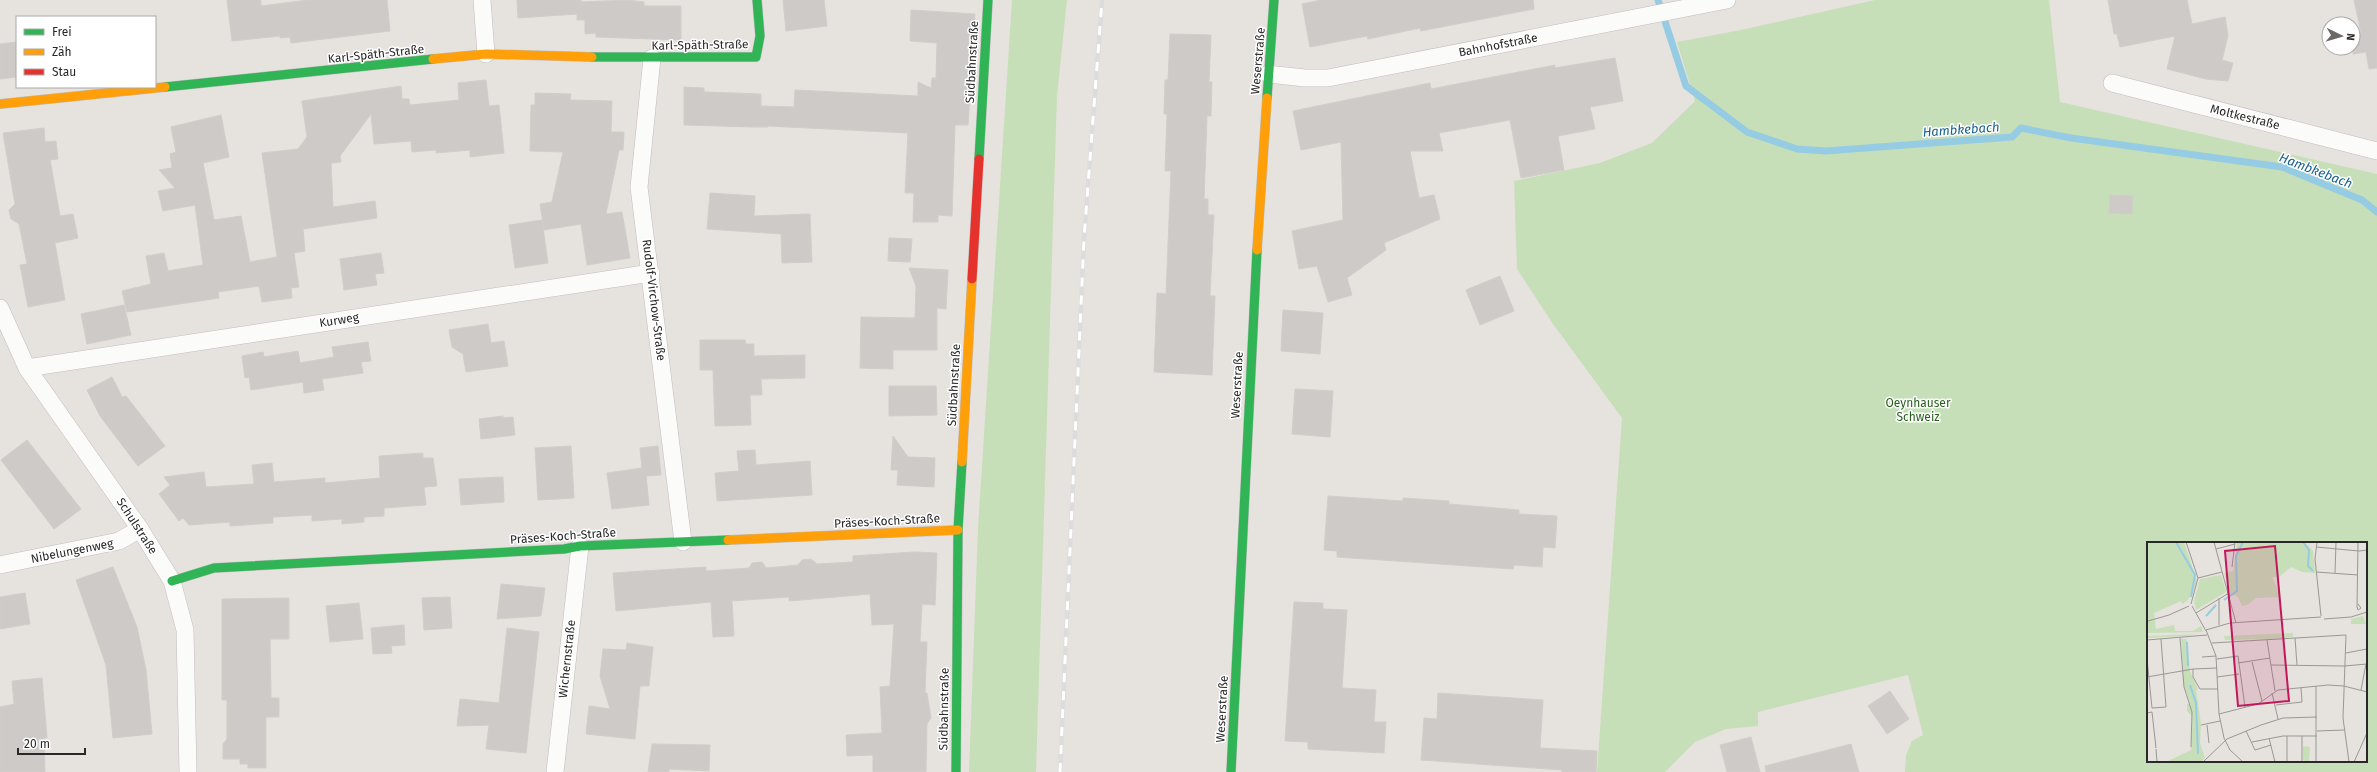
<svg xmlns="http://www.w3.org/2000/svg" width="2377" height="772" font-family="'Fira Sans',sans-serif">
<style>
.green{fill:#c7dfb8;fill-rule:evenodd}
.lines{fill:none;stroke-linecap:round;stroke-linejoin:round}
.stream{stroke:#96cce3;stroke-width:7}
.building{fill:#cdcac7;stroke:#d1ceca}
.street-casing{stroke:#c0bebf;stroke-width:18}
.fast-casing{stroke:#c0bebf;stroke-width:10}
.slow-casing{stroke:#c0bebf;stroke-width:10}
.jam-casing{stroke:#c0bebf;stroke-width:10}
.street{stroke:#fbfbfa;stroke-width:17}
.fast{stroke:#30b455;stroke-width:9}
.slow{stroke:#ff9f0a;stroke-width:9}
.jam{stroke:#e5322d;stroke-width:9}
.rail-casing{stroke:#dddcdd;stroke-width:4.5}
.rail{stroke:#fff;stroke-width:3;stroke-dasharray:9;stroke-linecap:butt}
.labels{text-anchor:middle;stroke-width:3;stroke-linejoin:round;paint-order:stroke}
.street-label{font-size:12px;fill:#282828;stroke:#fff}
.park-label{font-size:12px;fill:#285f1e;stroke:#fff}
.water-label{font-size:13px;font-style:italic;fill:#165f8e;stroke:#fff}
.inset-river{fill:none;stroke:#96cce3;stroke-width:2}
.inset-road{fill:none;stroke:#9a9895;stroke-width:1}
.view{fill:#c2185b;fill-opacity:0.15;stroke:#c2185b;stroke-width:2}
.inset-edge{fill:none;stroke:#282828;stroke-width:2}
</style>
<rect width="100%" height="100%" fill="#e6e2de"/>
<g class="green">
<path d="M1012 0H1067L1057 96 1036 772H969L978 528Z"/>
<path d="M1875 0H2049L2060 102 2377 174V772H1905L1906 755 1912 741 1923 735 1908 675 1758 712V726L1726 729 1695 742 1665 772H1597L1622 418 1553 324 1517 269 1514 181 1600 163 1652 143 1695 101 1677 42 1736 31ZM2148 543H2366V761H2148Z"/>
</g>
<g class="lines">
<path class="stream" d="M1658 0 1686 86 1747 132 1797 149 1826 151 2012 137 2021 128 2071 138 2282 167 2362 200 2377 212"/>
</g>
<g class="building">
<path d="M227 0H261V6L308 0H387L390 31 291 43 290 37 280 38V36L232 41Z"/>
<path d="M517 0H581V2L627 0 644 2V6H681V40L596 37V33L585 34V20H577V14L518 18Z"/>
<path d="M783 0H824L827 26 786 31Z"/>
<path d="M1321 0H1533L1534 9 1421 31 1420 28 1368 39 1367 36 1310 47 1302 4Z"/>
<path d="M2108 0H2187L2192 24 2225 17 2228 36 2222 60 2233 63 2228 81 2206 79 2167 69 2175 36 2120 47 2117 34H2114Z"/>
<path d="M2354 0H2377V68L2369 69 2366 52 2353 54V35L2361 33Z"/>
<path d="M911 10 975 14 968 125H955L952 216 938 215V222H913L914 193H905L908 133 768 126V127H753L684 125V87L704 88V92L761 94V106L794 107 795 90 918 96V82L931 88 932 78H936L937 43 910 41Z"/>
<path d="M1170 34 1211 35 1209 82H1212L1211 116H1207L1204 199H1208V215H1214L1210 296H1215L1212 375 1154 372 1157 293 1166 294 1171 171H1165L1167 114H1164L1165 80H1168Z"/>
<path d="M17 42V77L0 79V44Z"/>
<path d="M1615 58 1623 101 1590 107 1595 129 1558 136 1564 170 1521 178 1510 120 1439 133 1443 151H1410L1419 198 1434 195 1440 219 1384 243 1386 250 1347 278 1352 295 1328 302 1317 266 1299 269 1292 231 1343 220 1341 142 1301 150 1293 111 1430 83 1431 89 1555 65V68Z"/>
<path d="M486 80 489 106 499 105 504 153 470 157V150L436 153V150L412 152 411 141 374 144 371 114 340 156 341 162 331 163 333 207 375 201 377 218 303 229 305 251 294 253 299 287 291 288 292 298 262 302 259 286 218 292 219 298 127 312 122 291 151 284 146 256 164 253 168 271 203 265 195 205 163 211 158 191 175 188 159 170 172 168 170 154 176 152 171 127 221 115 229 157 203 163 214 220 241 216 250 262 277 257 262 153 298 149 307 137 302 101 401 86 402 99H409L410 105 459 100 458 83Z"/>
<path d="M535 93 571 94 570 100 612 101 611 132H624L623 150H619L606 214 622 212 630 258 587 265 581 224 544 230 540 204 552 202 563 152 530 151 531 105H535Z"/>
<path d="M44 128 45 142 56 141 58 159 50 160 60 216 73 214 78 238 55 243 65 300 28 307 20 265 27 264 19 224 11 219 9 210 15 204 3 133Z"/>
<path d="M710 193 755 196 754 216 810 214 812 262 782 263 781 234 707 229Z"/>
<path d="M2110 195 2133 196 2132 214 2109 213Z"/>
<path d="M542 220 548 263 515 268 509 225Z"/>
<path d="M889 238 912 239 910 262 888 261Z"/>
<path d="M381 253 384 273 375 274 377 285 344 290 340 259Z"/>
<path d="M909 268 948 270 946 309 937 308V350H893V369L860 368 861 317 915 318 916 286Z"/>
<path d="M1500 276 1514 311 1480 325 1466 290Z"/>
<path d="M124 305 131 335 87 344 81 314Z"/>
<path d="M1283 310 1323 313 1320 354 1281 351Z"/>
<path d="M488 324 491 343 504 341 508 366 466 372 463 354 452 347 449 330Z"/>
<path d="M700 340H745L746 344H754V356L805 355V378L761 379 762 395H750L751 425 715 426 713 370H700Z"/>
<path d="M368 342 371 361 361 362 363 373 322 379 324 390 304 393 303 382 251 390 249 377 245 378 242 356 263 352 264 357 298 351 300 363 334 357 332 347Z"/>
<path d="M112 377 122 397 126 396 165 446 138 466 100 416 87 390Z"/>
<path d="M889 386H936L937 415 889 416Z"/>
<path d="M1295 389 1333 391 1330 437 1292 434Z"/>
<path d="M503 416V418L513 417 515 435 481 439 479 419Z"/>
<path d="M893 436 908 457 935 458 934 487 897 485 898 470H891Z"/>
<path d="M27 440 81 509 54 529 1 460Z"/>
<path d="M571 446 574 498 538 500 535 448Z"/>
<path d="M658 446 661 475 646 476 649 505 612 509 607 473 642 468 640 448Z"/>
<path d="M755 450 756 465 810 461 812 495 717 501 715 473 739 471 737 451Z"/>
<path d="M423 453V458H433L437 486 424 487 426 505 384 508V516L364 517V522L342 524V519L312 521V515L273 517V523L230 526V522L189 525 183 518 179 521 159 494 170 485 164 477 204 472 206 487 254 484 252 465 272 463 274 482 325 478V483L380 478 379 456Z"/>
<path d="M503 477 504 502 461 505 459 479Z"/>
<path d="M1328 496 1403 501V498L1449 501V504L1519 510V514L1557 516 1555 548 1543 547 1542 567 1514 565 1513 569 1337 557V551L1324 550Z"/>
<path d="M914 552 937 553 935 605 922 604 920 642H927L925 693H927L931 718 927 724 926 772H873V755L847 756 846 735 882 733 880 687 890 686 894 624 872 625 870 594 789 601V597L732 601 734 636 713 637 711 602 616 611 613 573 706 567V571L749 568 752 563 762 562 766 568 798 565 802 560 811 559 817 564 853 562V556Z"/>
<path d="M113 567 137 627 146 670 152 734 113 738 106 665 76 580Z"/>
<path d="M501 584 545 588 541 616 497 619Z"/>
<path d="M25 593 30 624 0 629V597Z"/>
<path d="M450 597 452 628 424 630 422 598Z"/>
<path d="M289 598V639H270L271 698H279V717H266V768H248V764H240V759H223V744L227 739V700H222V599Z"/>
<path d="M1294 602 1323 603V609L1347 610 1342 688 1376 690 1374 722H1386L1384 753 1308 749V742L1285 741Z"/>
<path d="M359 603 363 639 330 642 326 606Z"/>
<path d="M404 625 405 645 391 646 392 653 373 654 371 628Z"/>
<path d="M507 628 539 632 526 753 486 749 489 725 457 726 460 699 499 703Z"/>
<path d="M627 643 653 647 649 686H640L635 739 586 734 589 706 610 709 600 676 603 649 626 650Z"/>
<path d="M42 678 47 738H44L45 772H0V707L14 704 12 681Z"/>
<path d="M1890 691 1909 719 1887 734 1868 706Z"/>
<path d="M1438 693 1543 700 1540 748 1597 751 1596 772H1562V770L1421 760 1424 718 1437 719Z"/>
<path d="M1751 737 1760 772H1727L1720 745Z"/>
<path d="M652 744 710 745 709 771 669 769V772H648Z"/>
<path d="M1851 744 1859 772H1766L1765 766Z"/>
</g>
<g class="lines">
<g class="street-casing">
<g id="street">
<path d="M482 0 486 54"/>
<path d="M652 58 639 187 683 542"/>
<path d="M1268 74 1305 78H1328L1727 0"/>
<path d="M2112 83 2377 151"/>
<path d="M0 308 27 368 140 529 172 581 185 630 188 772"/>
<path d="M27 368 651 273"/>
<path d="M0 565 119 541 140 529"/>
<path d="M555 772 580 546"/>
</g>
</g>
<g class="fast-casing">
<g id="fast">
<path d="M592 57H756L760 36 757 0"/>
<path d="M165 87 433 59"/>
<path d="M1267 98 1274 0"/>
<path d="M979 159 988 0"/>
<path d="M172 581 214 568 564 549 580 546 728 540"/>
<path d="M956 772 958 530 962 462"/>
<path d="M1231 772 1257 250"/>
</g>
</g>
<g class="slow-casing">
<g id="slow">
<path d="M433 59 486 54 592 57"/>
<path d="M0 104 165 87"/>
<path d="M1257 250 1267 98"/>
<path d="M962 462 972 279"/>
<path d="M728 540 958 530"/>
</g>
</g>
<g class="jam-casing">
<path id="jam" d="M972 279 979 159"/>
</g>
<use href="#street" class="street"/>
<use href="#fast" class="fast"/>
<use href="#slow" class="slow"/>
<use href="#jam" class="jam"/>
<g class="rail-casing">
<path id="rail" d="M1060 772 1084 239 1102 0"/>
</g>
<use href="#rail" class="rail"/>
</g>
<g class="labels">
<g class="street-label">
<text transform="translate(700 45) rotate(-1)" y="4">Karl-Späth-Straße</text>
<text transform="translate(1498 45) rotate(-11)" y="4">Bahnhofstraße</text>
<text transform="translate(376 54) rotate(-6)" y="4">Karl-Späth-Straße</text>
<text transform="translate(1258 61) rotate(-85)" y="4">Weserstraße</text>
<text transform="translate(972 62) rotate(-87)" y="4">Südbahnstraße</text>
<text transform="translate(2245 117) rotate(14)" y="4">Moltkestraße</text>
<text transform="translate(654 300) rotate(83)" y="4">Rudolf-Virchow-Straße</text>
<text transform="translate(339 320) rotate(-9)" y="4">Kurweg</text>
<text transform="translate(954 385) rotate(-87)" y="4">Südbahnstraße</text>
<text transform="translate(1237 385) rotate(-87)" y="4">Weserstraße</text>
<text transform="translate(887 521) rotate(-3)" y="4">Präses-Koch-Straße</text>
<text transform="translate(137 526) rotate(57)" y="4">Schulstraße</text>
<text transform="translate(563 536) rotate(-4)" y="4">Präses-Koch-Straße</text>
<text transform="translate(72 551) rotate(-11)" y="4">Nibelungenweg</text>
<text transform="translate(567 659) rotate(-84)" y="4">Wichernstraße</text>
<text transform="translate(944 709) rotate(-89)" y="4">Südbahnstraße</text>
<text transform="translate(1222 709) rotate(-87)" y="4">Weserstraße</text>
</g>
<g class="park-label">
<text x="1918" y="407">Oeynhauser<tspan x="1918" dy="14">Schweiz</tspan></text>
</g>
<g class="water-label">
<text transform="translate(1961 129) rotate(-4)" y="5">Hambkebach</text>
<text transform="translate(2316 170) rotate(21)" y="5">Hambkebach</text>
</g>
</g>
<g transform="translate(2147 542)">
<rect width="220" height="220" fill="#e6e2de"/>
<path d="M0 0H37L50 39 46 51 40 59 35 62 34 59 7 71 9 87 27 83 28 89H46L54 84 56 90 0 91ZM158 0 166 9 168 31 155 30 144 25 132 35H125L134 55 109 56 100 63 95 64 91 55 88 53 84 54 77 31 86 29 90 1ZM74 33 79 50 49 68 47 59 53 37ZM216 74 219 82H204V77ZM146 91V95L120 97 78 98 77 94ZM48 92 40 94 0 96V94ZM34 97H40L43 129 51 147 49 148 54 182 53 201 58 216 54 220H19L44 208 45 174 40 169V162L43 161 37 144ZM156 204 163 205 162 220 156 218Z" fill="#c7dfb8"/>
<path class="inset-river" d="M29 0 48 33 44 55M156 0 162 8 161 24 166 29M77 58 90 49 89 14 96 0M59 74 69 63M40 100 41 124M43 143 49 161 51 212"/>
<path class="inset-road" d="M39 0 51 36 44 62M67 0 89 81M170 0 168 17 174 74M169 5 212 9 220 8M69 7 88 2M85 25 88 0M169 30 211 33M188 31 189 0M51 36 75 30M211 62 214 66 211 68 210 65 211 0M45 64 59 89M49 71 82 51M177 77 204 75 220 70M1 79 22 73 42 64M72 83V56M33 96 37 145 45 170 44 205M148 96 150 123M0 98 60 93M120 98 128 149M65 101 199 93 196 176 202 220M199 111 220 107M55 115 69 114M0 117 5 166 19 165 14 97M70 117 91 114 98 165M105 120 115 159M91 121 123 116M124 123 197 124 220 122M46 127V135L53 147H71M0 135 46 127 70 126M70 135 92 132M214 148 219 122M125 151 131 177M129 163 155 160 154 146M0 171 5 170 9 206M72 172 111 162 131 148 181 143 197 144 220 150M54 183 73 179M60 183 62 201M99 189 108 208 124 203M170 189 197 188M122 196 128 220M105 200 136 194H170M9 207 10 220M56 220 80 197 114 183 136 176 170 175M96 220 83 208 77 196 72 172 69 114 59 88 83 81 174 75M140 220V194M155 220V194M169 220V144M207 220 220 191"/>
<path class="view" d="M128 4 142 159 91 164 78 9Z"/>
<rect width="220" height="220" class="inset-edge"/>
</g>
<rect x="16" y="16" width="140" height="72" fill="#ffffff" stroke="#a9a9a9"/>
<rect x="24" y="29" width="20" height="6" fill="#30b455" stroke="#a9a9a9"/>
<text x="52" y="36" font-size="12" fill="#282828">Frei</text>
<rect x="24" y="49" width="20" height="6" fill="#ff9f0a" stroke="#a9a9a9"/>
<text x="52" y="56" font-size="12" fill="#282828">Zäh</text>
<rect x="24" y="69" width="20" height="6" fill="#e5322d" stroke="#a9a9a9"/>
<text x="52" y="76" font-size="12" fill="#282828">Stau</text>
<g transform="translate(2341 36) rotate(95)"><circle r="19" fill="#ffffff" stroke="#a9a9a9"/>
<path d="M0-3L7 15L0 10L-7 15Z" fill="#6a6968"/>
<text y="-6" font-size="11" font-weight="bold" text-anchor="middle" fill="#282828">N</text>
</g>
<path d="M18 748v6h67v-6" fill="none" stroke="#282828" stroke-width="2"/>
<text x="24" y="748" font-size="12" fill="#282828" stroke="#ffffff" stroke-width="3" paint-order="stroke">20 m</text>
</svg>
